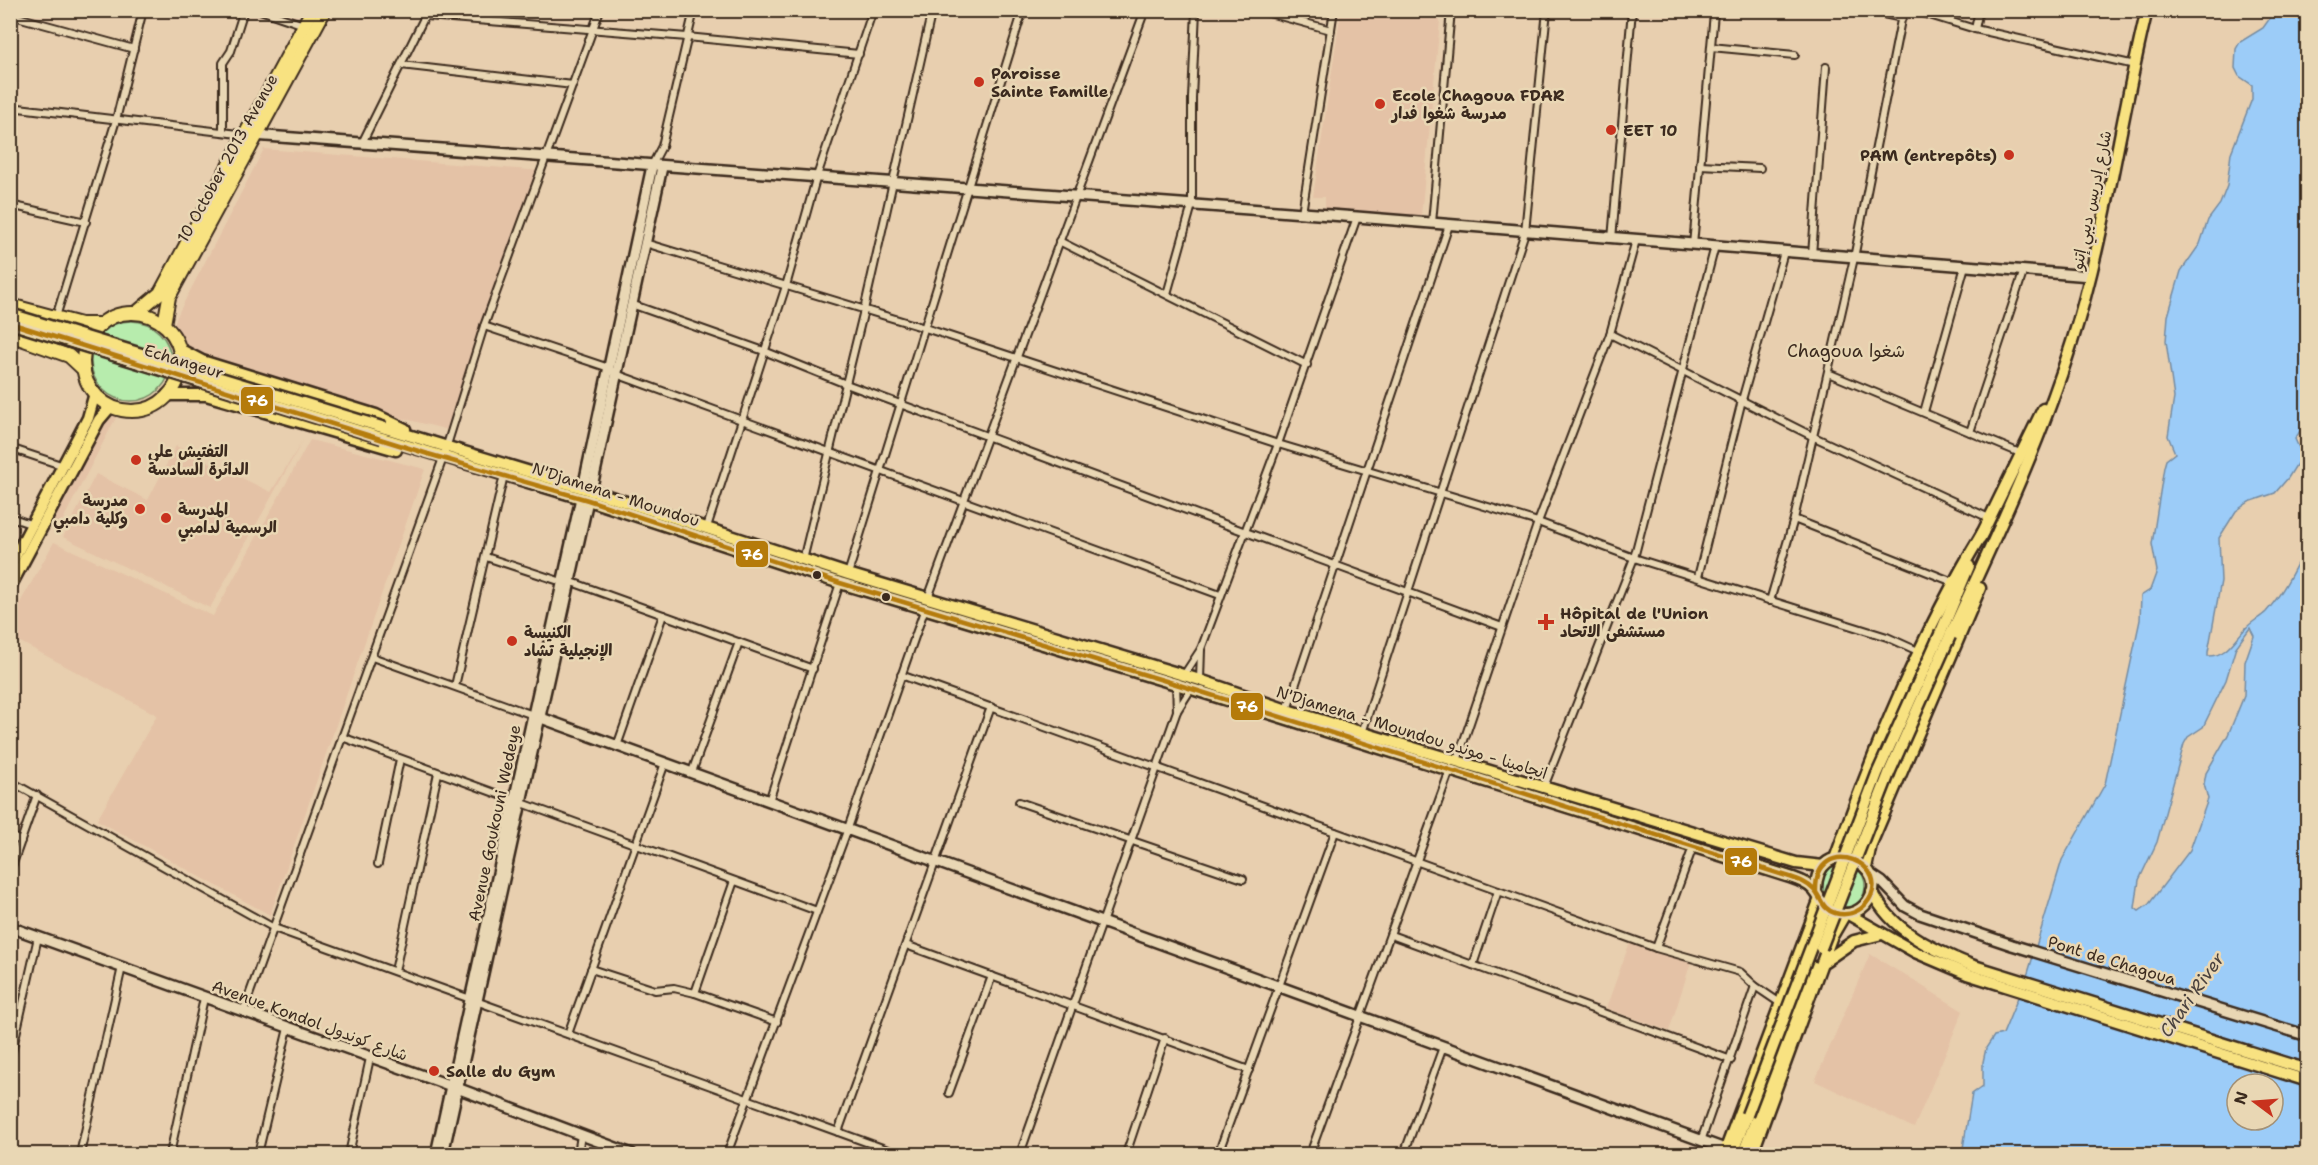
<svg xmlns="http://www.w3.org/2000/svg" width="2318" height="1165" font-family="'Shantell Sans','Playpen Sans Arabic',sans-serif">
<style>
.built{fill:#e4c2a6}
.green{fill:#b7ecad;stroke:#798b66;stroke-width:1.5}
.water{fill:#9cccf8;stroke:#758ba1;stroke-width:1.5;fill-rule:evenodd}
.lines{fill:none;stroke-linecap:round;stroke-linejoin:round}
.street-casing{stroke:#3b2a1e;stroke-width:10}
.secondary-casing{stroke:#3b2a1e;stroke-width:14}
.primary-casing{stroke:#3b2a1e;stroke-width:15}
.highway-casing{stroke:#3b2a1e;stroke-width:16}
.street{stroke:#e9d7b4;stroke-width:6}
.secondary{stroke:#e9d7b4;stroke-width:9}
.primary{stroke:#f8e281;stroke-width:10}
.highway{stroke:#f8e281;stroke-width:12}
.primary-bridge-casing{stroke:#3b2a1e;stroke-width:15;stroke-linecap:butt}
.primary-bridge{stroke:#f8e281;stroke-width:10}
.bus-1-casing{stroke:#e9d7b4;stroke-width:9}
.bus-1{stroke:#b57b0a;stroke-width:4.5}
.poi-dot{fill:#c8321e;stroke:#e9d7b4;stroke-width:2}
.bus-dot{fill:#3b2a1e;stroke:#e9d7b4;stroke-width:2}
.labels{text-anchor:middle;stroke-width:5;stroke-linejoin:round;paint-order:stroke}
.poi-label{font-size:16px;font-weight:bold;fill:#3b2a1e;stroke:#e9d7b4;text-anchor:start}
.street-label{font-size:16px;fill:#3b2a1e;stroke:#e9d7b4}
.neighbourhood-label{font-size:18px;fill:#3b2a1e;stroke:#e9d7b4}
.water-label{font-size:18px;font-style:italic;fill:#4a423f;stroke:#e9d7b4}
.line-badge{stroke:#e9d7b4;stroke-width:2}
.badge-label{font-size:16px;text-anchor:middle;font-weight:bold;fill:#fff}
</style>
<rect width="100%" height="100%" fill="#e8cfaf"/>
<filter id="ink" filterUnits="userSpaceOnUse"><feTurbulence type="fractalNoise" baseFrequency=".0167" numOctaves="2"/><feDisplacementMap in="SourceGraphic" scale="12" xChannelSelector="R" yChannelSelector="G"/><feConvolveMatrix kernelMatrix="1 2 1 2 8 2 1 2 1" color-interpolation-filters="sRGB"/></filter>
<g filter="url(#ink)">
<g class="built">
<path d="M1341 11H1441L1421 216 1325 208V197H1313Z"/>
<path d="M264 149 543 171 449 430 365 409 174 351 170 347 167 341 179 312Z"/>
<path d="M110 408 120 410 57 531 48 527Z"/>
<path d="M303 440 210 608 63 537 96 474 148 500 176 446 271 492Z"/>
<path d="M310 440 425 469 270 915 97 820 157 715 11 637V619L54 542 213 616Z"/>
<path d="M1630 942 1691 962 1669 1031 1606 1008Z"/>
<path d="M1870 954 1963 1011 1914 1128 1815 1081Z"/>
</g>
<g class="green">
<circle cx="131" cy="361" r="40"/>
<circle cx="1842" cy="886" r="23"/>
</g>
<path class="water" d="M2275 11H2307V420L2295 439 2300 450 2298 462 2288 478 2275 493 2249 502 2236 511 2219 538 2221 581 2208 652V656C2227 657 2236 637 2248 626 2253 621 2261 617 2266 612 2284 592 2295 568 2307 544V1154H1962L1972 1094 1983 1086V1062L1986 1048 1994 1036 2003 1034 2028 973 2062 860 2105 784 2140 620 2141 596 2150 590 2157 571 2152 544 2164 467 2166 460 2175 453 2168 436 2174 398 2166 341 2168 316 2181 271 2200 244 2208 220 2220 204 2227 186 2231 153 2252 99V85L2239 76 2235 68 2236 49 2240 42 2263 28ZM2250 628 2254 636 2245 662 2244 696 2228 735 2206 773 2204 784 2208 799 2190 850 2149 904 2139 911 2135 908 2139 880 2157 842 2184 744 2188 737 2203 727 2226 680 2236 647ZM2237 1084H2273V1120H2237Z"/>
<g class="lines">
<g class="street-casing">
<g id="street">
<path d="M260 10 304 25"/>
<path d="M1258 10 1331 30"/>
<path d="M1865 10 1902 18"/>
<path d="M1913 10 1975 29 2135 65"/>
<path d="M2121 10 2146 16"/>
<path d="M10 15 134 49"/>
<path d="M426 16 687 37 859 54"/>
<path d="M1975 29 1979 10"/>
<path d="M1711 47 1795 55"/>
<path d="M401 65 573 85"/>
<path d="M10 107 247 135"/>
<path d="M223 132V63L231 51 244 10"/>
<path d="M362 143 428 10"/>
<path d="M652 165 662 146 694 10"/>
<path d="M1700 165 1760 168"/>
<path d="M10 205 86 222"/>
<path d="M1302 213 1334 10"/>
<path d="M1432 223 1451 10"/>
<path d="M1612 239 1632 10"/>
<path d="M1059 241 1307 365"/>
<path d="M645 243 925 328 1278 444 1538 522 1634 558 1887 637 1920 652"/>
<path d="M1693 245 1714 13"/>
<path d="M1812 255 1826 67"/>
<path d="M1167 294 1192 205V98L1196 10"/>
<path d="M631 304 764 351 846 384 1502 627"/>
<path d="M56 317 116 120 143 10"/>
<path d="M484 326 609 368 616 374 1220 595"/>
<path d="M1610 334 1812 436 1989 518"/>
<path d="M1828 373 2020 453"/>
<path d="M1924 412 1965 266"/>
<path d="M1970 432 2024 270"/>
<path d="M10 448 64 466"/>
<path d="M10 517 33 525"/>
<path d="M1794 519 1953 582"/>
<path d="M707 527 786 286 816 179 873 10"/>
<path d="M486 557 562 582"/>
<path d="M803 560 864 310 932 10"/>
<path d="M848 574 1023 10"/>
<path d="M1698 577 1742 400 1784 252"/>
<path d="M569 581 813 669"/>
<path d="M928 598 1145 10"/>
<path d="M1770 601 1794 519 1854 258 1903 10"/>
<path d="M372 657 533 715"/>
<path d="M901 675 1656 948 1740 972 1755 986 1780 1003"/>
<path d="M1184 675 1201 649 1278 444 1357 217"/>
<path d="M1200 680 1201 649"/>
<path d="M1176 684 1177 711"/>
<path d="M455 686 504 475"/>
<path d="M1287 710 1449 225"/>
<path d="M1362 733 1525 232 1547 10"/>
<path d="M342 737 817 911"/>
<path d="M617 746 663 615"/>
<path d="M1457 761 1538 522 1610 334 1636 240"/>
<path d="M692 772 739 642"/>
<path d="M10 781 274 928 899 1154"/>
<path d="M1544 787 1634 558 1715 246"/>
<path d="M769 801 840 583"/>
<path d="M1019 802 1243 879"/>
<path d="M10 836 21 841"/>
<path d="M378 864 400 759"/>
<path d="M10 872 37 795"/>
<path d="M1391 935 1731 1060"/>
<path d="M906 945 1249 1070"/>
<path d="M1656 948 1693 847"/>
<path d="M1473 965 1498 891"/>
<path d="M591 969 655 990 674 988 695 993 777 1022"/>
<path d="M395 971 438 773"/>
<path d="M695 993 734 881"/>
<path d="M243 1012 443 458 484 326 600 10"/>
<path d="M568 1034 665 763"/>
<path d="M10 1061 38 937"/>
<path d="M949 1093 992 976"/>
<path d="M838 1132 991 707"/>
<path d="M1701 1141 1755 986"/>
<path d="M80 1154 122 967"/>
<path d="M170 1154 204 998"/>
<path d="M258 1154 288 1028"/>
<path d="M349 1154 370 1058"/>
<path d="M578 1154 581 1135"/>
<path d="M727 1154 847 831 925 608"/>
<path d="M1020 1154 1177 711 1191 689"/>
<path d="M1126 1154 1165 1038"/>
<path d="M1218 1154 1335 832"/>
<path d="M1310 1154 1450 770"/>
<path d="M1404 1154 1443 1047"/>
</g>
</g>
<g class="secondary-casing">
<g id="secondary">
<path d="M253 135 1357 217 2090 276"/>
<path d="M583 488 652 166"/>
<path d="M591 491 662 167"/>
<path d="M533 715 1725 1149"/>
<path d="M1870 874 1882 882 1905 906 1920 914 2012 945 2308 1036"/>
<path d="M10 927 457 1088 632 1154"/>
<path d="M436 1154 581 498"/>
<path d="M443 1154 588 500"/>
</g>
</g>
<g class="primary-casing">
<g id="primary">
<path d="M179 349 202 361 376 415 405 429"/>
<path d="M167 395H206L396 450"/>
<path d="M385 428 583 488 848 574 1200 680 1287 710 1796 863 1823 866"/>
<path d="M382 438 588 500 840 583 1176 684 1790 877C1799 880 1808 883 1814 890 1822 899 1822 909 1835 913 1846 916 1857 913 1865 905 1900 865 1814 829 1816 892"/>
<path d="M1980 538 2043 409"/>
<path d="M10 566 88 418 95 393"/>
<path d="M10 587 99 420 111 406"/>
<path d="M1941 632 1969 566"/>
<path d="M1950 636C1994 540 2040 444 2072 342 2106 234 2120 120 2147 10"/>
<path d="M1835 859C1875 746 1921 634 1983 532"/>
<path d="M1866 868 1871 844 1980 588"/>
<path d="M1872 891C1891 931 1932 949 1971 965L2308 1070"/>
<path d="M1848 914 1915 952 1967 974 2308 1081"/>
<path d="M1825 961 1854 941 1882 934"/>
<path d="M1724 1154 1819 901"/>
<path d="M1732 1154 1747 1115"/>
<path d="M1743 1154 1814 967"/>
<path d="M1752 1154 1831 938 1845 914"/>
</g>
</g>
<g class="highway-casing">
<g id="highway">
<path d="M10 305 81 324H101"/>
<path d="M136 313 160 293 312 10"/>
<circle cx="132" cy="362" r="49"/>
<path d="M164 324 169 297 325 10"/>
<path d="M10 335 69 356 84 370"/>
</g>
</g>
<use href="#street" class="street"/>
<use href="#secondary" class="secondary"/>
<use href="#primary" class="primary"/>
<use href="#highway" class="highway"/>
<g class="primary-bridge-casing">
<g id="primary-bridge">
<path d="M10 314 385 428"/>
<path d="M10 323 382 438"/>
<path d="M1821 948 1890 771 1950 636"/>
<path d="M1747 1115 1877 774 1941 632"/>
</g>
</g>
<use href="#primary-bridge" class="primary-bridge"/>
<g class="bus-1-casing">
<path id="bus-1" d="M10 323 428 454 588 500 840 583 1176 684 1790 877C1799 880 1808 883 1814 890 1822 899 1822 909 1835 913 1846 916 1857 913 1865 905 1900 865 1814 829 1816 892"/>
</g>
<use href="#bus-1" class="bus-1"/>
</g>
</g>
<g class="poi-dot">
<circle cx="979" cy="82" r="6"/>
<circle cx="1380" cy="104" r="6"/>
<circle cx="1611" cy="130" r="6"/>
<circle cx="2009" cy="155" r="6"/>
<circle cx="136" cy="460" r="6"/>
<circle cx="140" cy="509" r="6"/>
<circle cx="166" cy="518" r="6"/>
<path d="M1543 613h6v6h6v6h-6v6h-6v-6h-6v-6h6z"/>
<circle cx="512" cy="641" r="6"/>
<circle cx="434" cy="1071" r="6"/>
</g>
<g class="bus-dot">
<circle cx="817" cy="575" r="5"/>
<circle cx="886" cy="597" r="5"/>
</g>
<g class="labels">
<g class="poi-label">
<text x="991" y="79">Paroisse<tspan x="991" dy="18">Sainte Famille</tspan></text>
<text x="1392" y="101">Ecole Chagoua FDAR<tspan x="1392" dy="18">مدرسة شغوا فدار</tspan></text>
<text x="1623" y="136">EET 10</text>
<text x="1997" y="161" text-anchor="end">PAM (entrepôts)</text>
<text x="148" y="457">التفتيش على<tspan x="148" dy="18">الدائرة السادسة</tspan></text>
<text x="128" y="506" text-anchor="end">مدرسة<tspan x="128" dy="18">وكلية دامبي</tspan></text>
<text x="178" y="515">المدرسة<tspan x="178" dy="18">الرسمية لدامبي</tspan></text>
<text x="1560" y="619">Hôpital de l'Union<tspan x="1560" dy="18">مستشفى الاتحاد</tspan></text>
<text x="524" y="638">الكنيسة<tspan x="524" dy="18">الإنجيلية تشاد</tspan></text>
<text x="446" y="1077">Salle du Gym</text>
</g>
<g class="street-label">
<text transform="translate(227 158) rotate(-61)" y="6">10 October 2013 Avenue</text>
<text transform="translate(2091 200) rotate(-78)" y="6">شارع إدريس ديبي إتنو</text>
<text transform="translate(184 361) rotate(17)" y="6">Echangeur</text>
<text transform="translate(616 494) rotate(18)" y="6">N'Djamena - Moundou</text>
<text transform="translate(1412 732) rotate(17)" y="6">N'Djamena - Moundou انجامينا - موندو</text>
<text transform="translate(494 823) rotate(-78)" y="6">Avenue Goukouni Wedeye</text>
<text transform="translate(2112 960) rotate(17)" y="6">Pont de Chagoua</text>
<text transform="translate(310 1020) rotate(20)" y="6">Avenue Kondol شارع كوندول</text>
</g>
<g class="neighbourhood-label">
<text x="1846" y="357">Chagoua شغوا</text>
</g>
<g class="water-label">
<text transform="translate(2192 995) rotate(-55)" y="6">Chari River</text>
</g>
</g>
<g class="line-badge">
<rect x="240" y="386" width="34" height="29" rx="6" fill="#b57b0a"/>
<rect x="735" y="540" width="34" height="28" rx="6" fill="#b57b0a"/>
<rect x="1230" y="692" width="34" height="29" rx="6" fill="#b57b0a"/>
<rect x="1724" y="847" width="34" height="29" rx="6" fill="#b57b0a"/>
</g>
<g class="badge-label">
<text x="257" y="406">76</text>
<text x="752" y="560">76</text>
<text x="1247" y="712">76</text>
<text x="1741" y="867">76</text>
</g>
<rect width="2318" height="1165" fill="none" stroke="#e9d7b4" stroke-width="36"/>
<rect x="18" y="18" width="2282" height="1129" fill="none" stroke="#3b2a1e" stroke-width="2" filter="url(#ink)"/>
<g transform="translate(2255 1102) rotate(286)"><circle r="28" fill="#e9d7b4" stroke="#a39278" stroke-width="1.5"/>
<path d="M0-4.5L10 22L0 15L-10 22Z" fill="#c8321e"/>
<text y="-9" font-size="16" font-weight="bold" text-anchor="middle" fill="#3b2a1e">N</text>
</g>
</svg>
